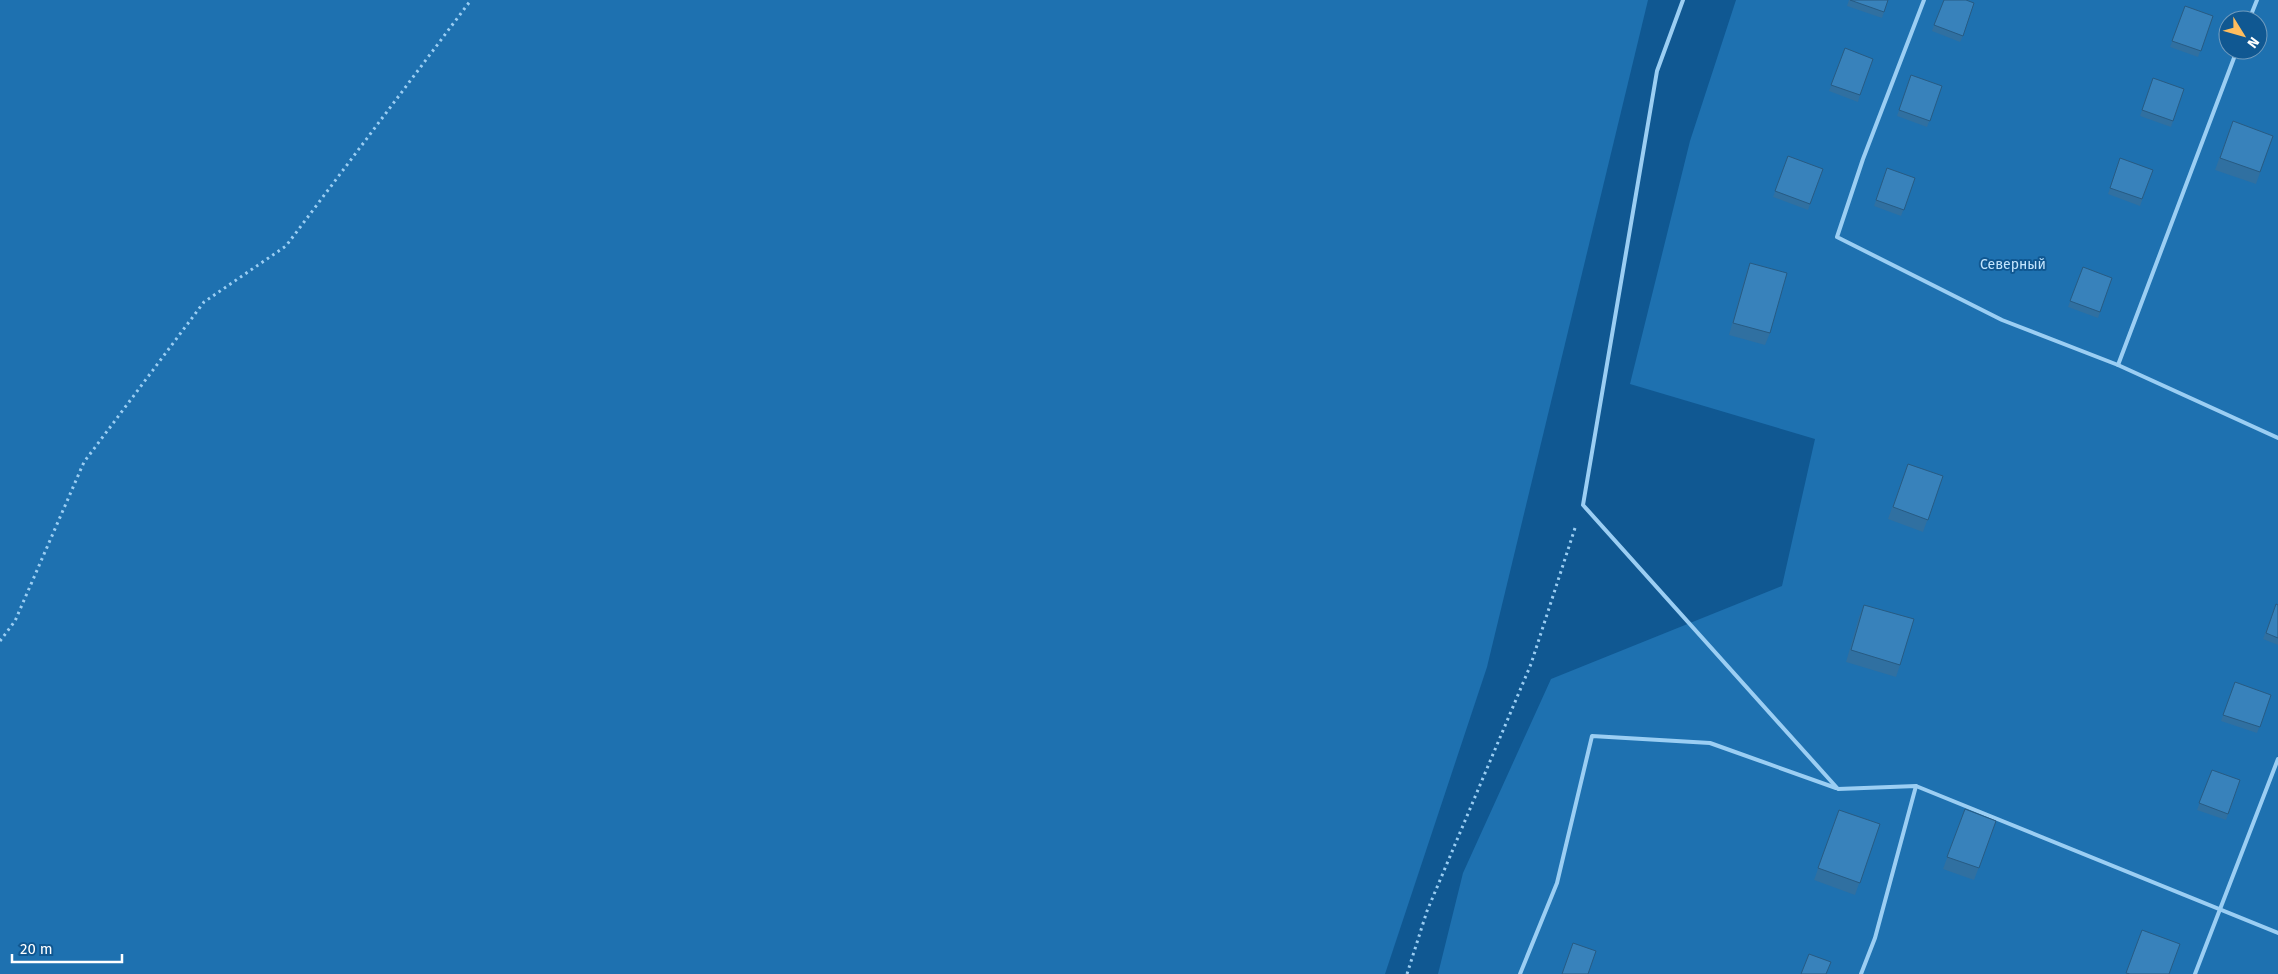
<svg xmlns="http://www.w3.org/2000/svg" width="2278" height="974" font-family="'Fira Sans',sans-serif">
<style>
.green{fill:#1e71b0;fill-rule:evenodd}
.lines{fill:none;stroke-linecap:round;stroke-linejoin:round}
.path{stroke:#9bcef3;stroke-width:3;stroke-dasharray:2.5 4;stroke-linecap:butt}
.lane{stroke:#9bcef3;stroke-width:4}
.wall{fill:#3070a1}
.building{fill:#3882bb;stroke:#275b83}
.labels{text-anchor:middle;stroke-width:4;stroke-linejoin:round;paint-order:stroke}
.park-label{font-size:14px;fill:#c3e5fe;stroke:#105892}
</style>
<rect width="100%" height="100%" fill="#105892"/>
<g class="green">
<path d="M0 0H1648L1487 667 1385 974H0Z"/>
<path d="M1736 0H2278V974H1438L1463 873 1551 679 1782 586 1815 439 1630 384 1690 141ZM2228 20H2258V50H2228Z"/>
</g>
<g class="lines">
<g class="path">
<path d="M0 641 15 621 84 462 204 302 286 246 471 0"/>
<path d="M1407 974 1427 911 1531 664 1575 528"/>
</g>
<g class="lane">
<path d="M1683 0 1657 71 1583 505 1838 789 1916 786 2278 933"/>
<path d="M1924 0 1863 159 1837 237 2002 320 2118 365 2278 438"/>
<path d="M2249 20 2257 0"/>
<path d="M2118 365 2237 50"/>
<path d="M1520 974 1557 883 1592 736 1710 743 1836 788"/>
<path d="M1861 974 1875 938 1916 786"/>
<path d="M2195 974 2278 759"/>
</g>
</g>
<g class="wall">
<path d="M1849 0H1888L1882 18 1847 6Z"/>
<path d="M2185 6 2213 16 2198 57 2170 47Z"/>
<path d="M1934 25 1963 36 1960 42 1932 31Z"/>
<path d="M1845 48 1860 95 1858 102 1829 91Z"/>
<path d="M1911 75 1942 86 1927 127 1897 116Z"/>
<path d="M2153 78 2184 89 2171 127 2140 116Z"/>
<path d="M2233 121 2273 136 2256 184 2215 170Z"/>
<path d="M1788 156 1823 169 1808 210 1773 197Z"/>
<path d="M2120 158 2153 170 2140 206 2108 194Z"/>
<path d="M1887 168 1915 178 1901 216 1874 206Z"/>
<path d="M1750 263 1770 333 1765 345 1729 335 1746 274Z"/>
<path d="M2083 267 2112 278 2098 318 2068 307Z"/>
<path d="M1908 464 1943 476 1923 532 1888 519Z"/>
<path d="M2276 604 2278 605V645L2263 639Z"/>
<path d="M1864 605 1900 665 1896 677 1846 662 1859 617Z"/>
<path d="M2235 682 2271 695 2257 733 2221 721Z"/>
<path d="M2212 770 2240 780 2226 820 2197 810Z"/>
<path d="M1965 809 1996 821 1974 880 1943 869Z"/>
<path d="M1839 810 1880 824 1855 895 1814 880Z"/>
</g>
<g class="building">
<path d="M1850 0H1888L1884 12Z"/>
<path d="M1944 0H1966L1974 3 1963 36 1934 25Z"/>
<path d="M2185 6 2213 16 2201 51 2172 41Z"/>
<path d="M1845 48 1873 59 1860 95 1831 85Z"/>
<path d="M1911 75 1942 86 1930 121 1899 110Z"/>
<path d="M2153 78 2184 89 2173 121 2142 110Z"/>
<path d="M2233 121 2273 136 2260 172 2220 158Z"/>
<path d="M1788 156 1823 169 1810 204 1775 191Z"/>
<path d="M2120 158 2153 170 2142 199 2110 188Z"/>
<path d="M1887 168 1915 178 1904 210 1876 200Z"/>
<path d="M1750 263 1787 273 1770 333 1733 323Z"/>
<path d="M2083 267 2112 278 2100 312 2070 301Z"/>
<path d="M1908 464 1943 476 1928 520 1893 507Z"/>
<path d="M2276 604 2278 605V638L2266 633Z"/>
<path d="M1864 605 1914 619 1900 665 1851 650Z"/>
<path d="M2235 682 2271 695 2260 727 2223 715Z"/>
<path d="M2212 770 2240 780 2228 814 2199 803Z"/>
<path d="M1965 809 1996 821 1979 868 1947 857Z"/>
<path d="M1839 810 1880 824 1860 883 1818 868Z"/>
<path d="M2142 930 2180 944 2169 974H2130L2126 973Z"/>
<path d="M1573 943 1596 951 1588 974H1562Z"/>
<path d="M1809 954 1831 962 1826 974H1801Z"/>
</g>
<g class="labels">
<g class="park-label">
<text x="2013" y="269">Северный</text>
</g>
</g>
<g transform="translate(2243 35) rotate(127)"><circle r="24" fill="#105892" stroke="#709bbe"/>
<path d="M0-4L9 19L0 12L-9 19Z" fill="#ffbd5e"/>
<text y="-8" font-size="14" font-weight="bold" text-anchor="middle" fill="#ffffff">N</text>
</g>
<path d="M12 954v8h110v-8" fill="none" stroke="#ffffff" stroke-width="2.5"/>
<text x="20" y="954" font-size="15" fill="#ffffff" stroke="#105892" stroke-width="4" paint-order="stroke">20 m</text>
</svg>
